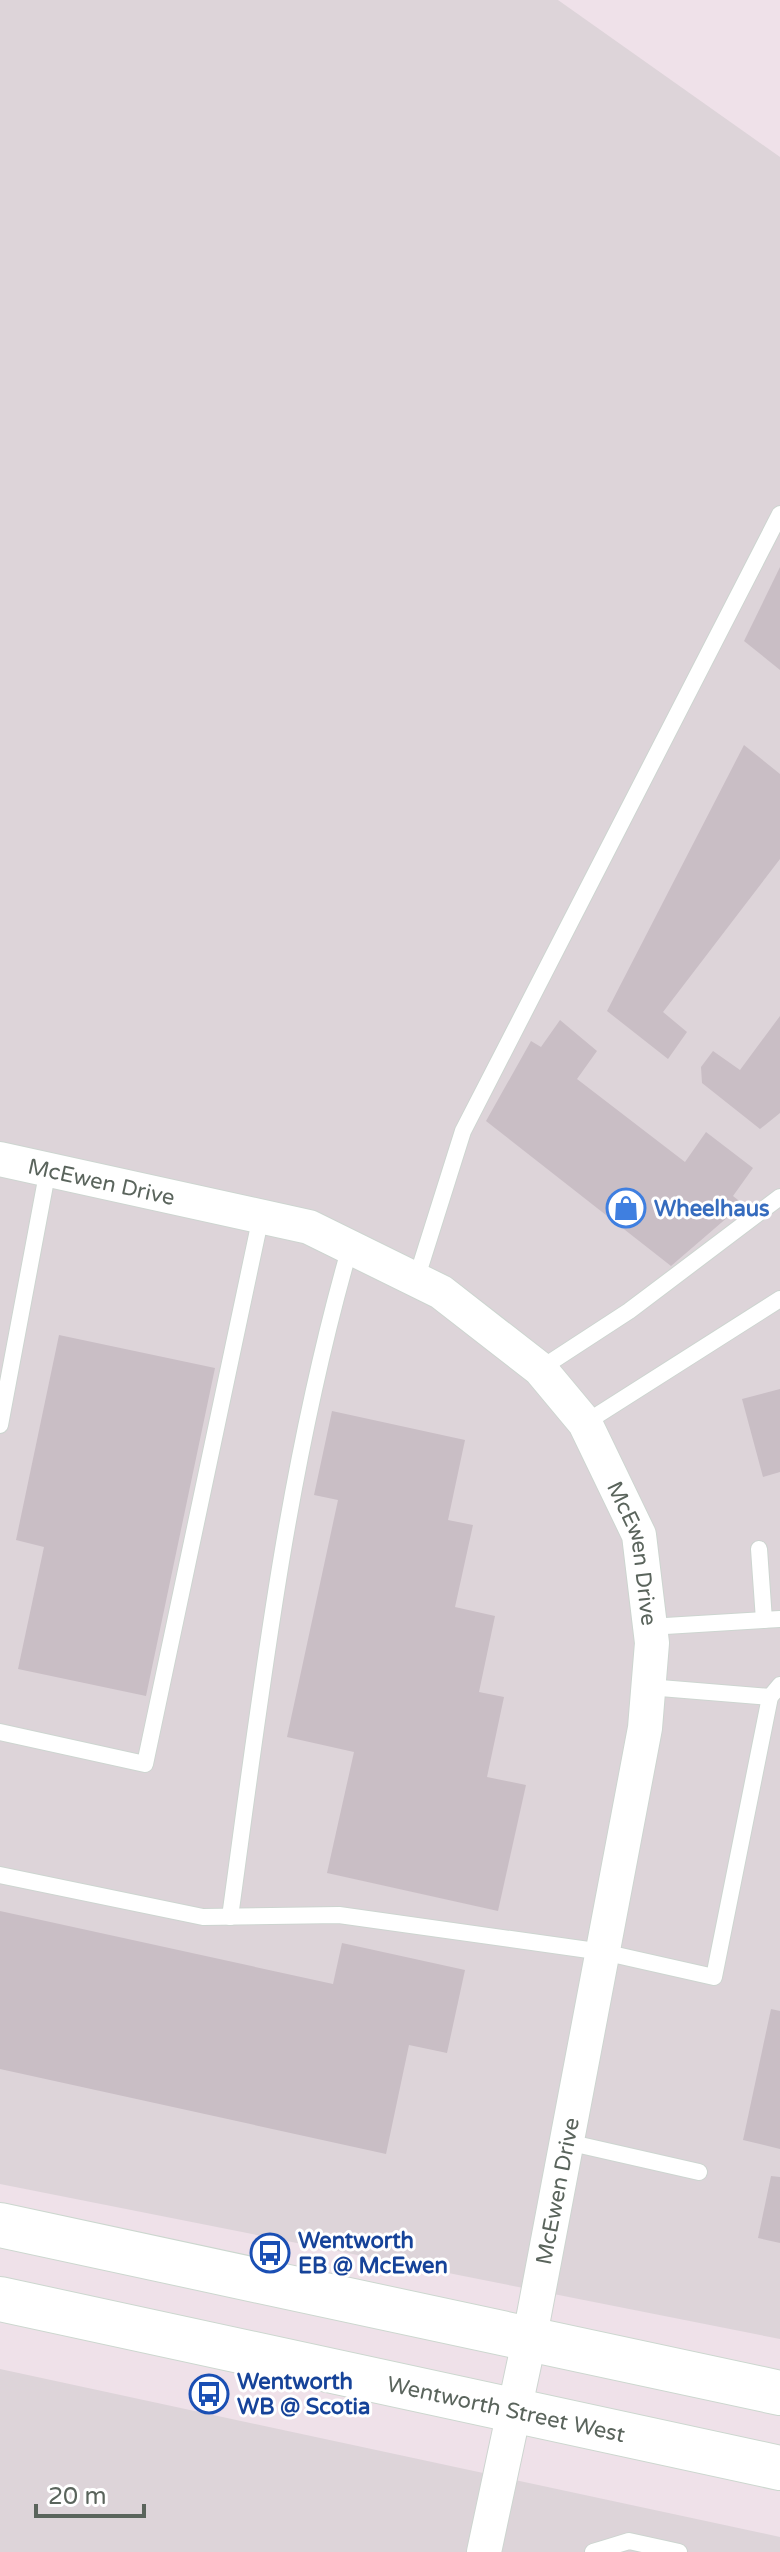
<svg xmlns="http://www.w3.org/2000/svg" width="780" height="2552" font-family="'Varela Round',sans-serif">
<style>
.industrial{fill:#ddd4d9}
.building{fill:#c9bec5}
.lines{fill:none;stroke-linecap:round;stroke-linejoin:round}
.lane-casing{stroke:#cdd5d0;stroke-width:18}
.street-casing{stroke:#cdd5d0;stroke-width:36}
.secondary-casing{stroke:#ccd7cf;stroke-width:46}
.lane{stroke:#fff;stroke-width:16}
.street{stroke:#fff;stroke-width:34}
.secondary{stroke:#fff;stroke-width:44}
.labels{text-anchor:middle;stroke-width:6;stroke-linejoin:round;paint-order:stroke}
.street-label{font-size:22px;fill:#5a645c;stroke:#fff}
.shop-label{font-size:22px;font-weight:bold;fill:#366cbe;stroke:#fff;text-anchor:start}
.transit-label{font-size:22px;font-weight:bold;fill:#164399;stroke:#fff;text-anchor:start}
</style>
<rect width="100%" height="100%" fill="#efe1e9"/>
<g class="industrial">
<path d="M0 0H558L780 157V2339L0 2184Z"/>
<path d="M0 2369 780 2537V2552H0Z"/>
</g>
<g class="building">
<path d="M780 567V670L744 641Z"/>
<path d="M744 745 780 774V859L663 1012 687 1032 668 1059 607 1011Z"/>
<path d="M780 1016V1113L760 1129 702 1083 701 1067 713 1051 740 1070Z"/>
<path d="M560 1020 597 1051 577 1079 685 1162 706 1132 753 1168 733 1196 743 1204 671 1266 486 1121 531 1041 541 1047Z"/>
<path d="M59 1335 215 1368 146 1696 18 1669 44 1547 16 1540Z"/>
<path d="M780 1389V1472L763 1477 742 1399Z"/>
<path d="M332 1411 465 1440 448 1520 473 1525 455 1607 495 1616 479 1692 504 1697 487 1777 526 1785 498 1911 327 1873 354 1752 287 1737 338 1500 314 1495Z"/>
<path d="M0 1911 333 1984 342 1943 465 1970 447 2053 409 2045 386 2154 0 2069Z"/>
<path d="M771 2009 780 2011V2149L743 2140Z"/>
<path d="M771 2176 780 2177V2243L758 2238Z"/>
</g>
<g class="lines">
<g class="lane-casing">
<g id="lane">
<path d="M416 1280 463 1131 780 514"/>
<path d="M540 1369 629 1311 780 1197"/>
<path d="M585 1423 780 1299"/>
<path d="M0 1425 48 1169"/>
<path d="M759 1549 764 1620"/>
<path d="M649 1627 780 1619"/>
<path d="M648 1687 770 1697"/>
<path d="M0 1732 145 1764 261 1216"/>
<path d="M0 1875 203 1917 339 1915 603 1952 714 1977 770 1697 780 1685"/>
<path d="M230 1917C261 1692 287 1466 350 1247"/>
<path d="M567 2142 699 2172"/>
<path d="M593 2552 629 2541 679 2552"/>
</g>
</g>
<g class="street-casing">
<g id="street">
<path id="s1" d="M0 1159 309 1227 441 1292 540 1369 585 1423 639 1535 652 1643 645 1728 529 2341 484 2552"/>
</g>
</g>
<g class="secondary-casing">
<g id="secondary">
<path d="M0 2225 780 2393"/>
<path id="s2" d="M0 2299 780 2468"/>
</g>
</g>
<use href="#lane" class="lane"/>
<use href="#street" class="street"/>
<use href="#secondary" class="secondary"/>
</g>
<defs>
<g id="shop-ring" transform="scale(2)"><circle r="9.5" fill="#fff" stroke="#3f7fe0" stroke-width="1.5"/><path d="M-5-2.5h2.3a2.7 3.5 0 0 1 5.4 0H5L5.5 6h-11ZM-1.5-2.5h3a1.5 2.3 0 0 0-3 0Z" fill="#3f7fe0"/></g>
<g id="bus-ring" transform="scale(2)"><circle r="9.5" fill="#fff" stroke="#1a4fb4" stroke-width="1.5"/><path d="M-5-6H5V4H4V6H2V4H-2V6H-4V4H-5ZM-3.5-4V0h7V-4ZM-3.5 1.2v1.5H-2V1.2ZM2 1.2v1.5H3.5V1.2Z" fill="#1a4fb4"/></g>
</defs>
<g fill-rule="evenodd">
<use href="#shop-ring" x="626" y="1208"/>
<use href="#bus-ring" x="270" y="2253"/>
<use href="#bus-ring" x="209" y="2394"/>
</g>
<g class="labels">
<g class="street-label">
<text dy="8" stroke="none"><textPath href="#s1" startOffset="104">McEwen Drive</textPath></text>
<text dy="8" stroke="none"><textPath href="#s1" startOffset="800">McEwen Drive</textPath></text>
<text transform="translate(557 2191) rotate(-79)" y="8">McEwen Drive</text>
<text dy="8" stroke="none"><textPath href="#s2" startOffset="518">Wentworth Street West</textPath></text>
</g>
<g class="shop-label">
<text x="654" y="1216">Wheelhaus</text>
</g>
<g class="transit-label">
<text x="298" y="2248">Wentworth<tspan x="298" dy="25">EB @ McEwen</tspan></text>
<text x="237" y="2389">Wentworth<tspan x="237" dy="25">WB @ Scotia</tspan></text>
</g>
</g>
<path d="M36 2504v12h108v-12" fill="none" stroke="#5a645c" stroke-width="4"/>
<text x="48" y="2504" font-size="24" fill="#5a645c" stroke="#ffffff" stroke-width="6" paint-order="stroke">20 m</text>
</svg>
